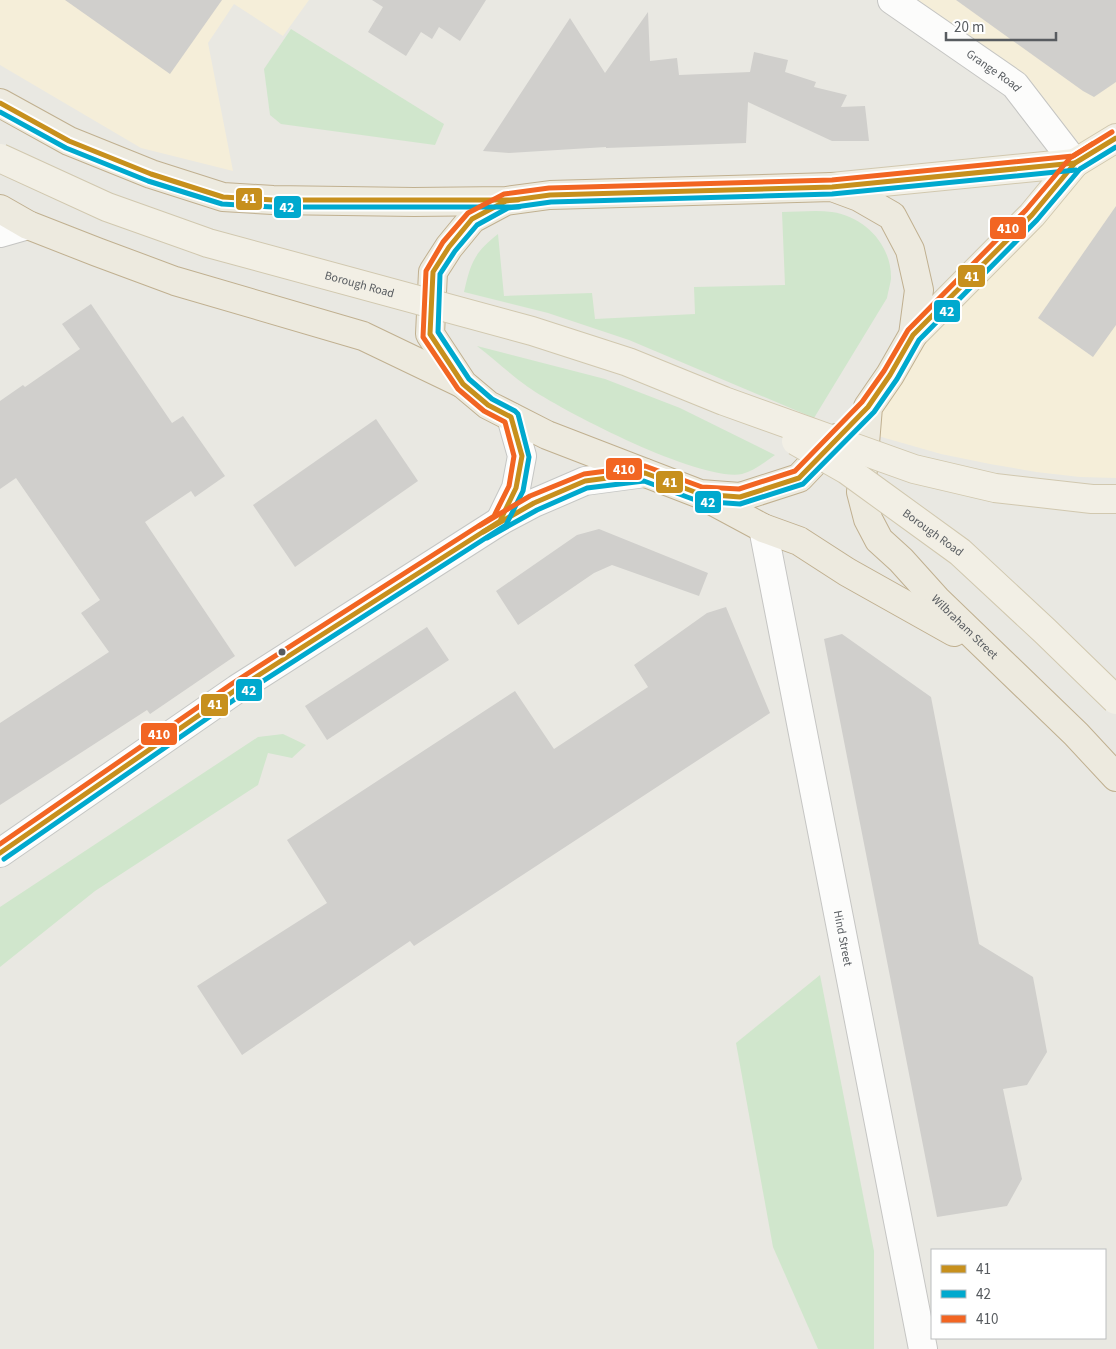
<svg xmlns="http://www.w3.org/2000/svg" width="1116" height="1349" font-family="'Source Sans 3',sans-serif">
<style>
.commercial{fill:#f5eed9}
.green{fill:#d0e6cc}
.building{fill:#d0cfcc}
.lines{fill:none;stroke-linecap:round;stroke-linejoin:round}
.street-casing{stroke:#c5c5c3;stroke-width:30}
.secondary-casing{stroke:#c5c6c4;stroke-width:30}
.primary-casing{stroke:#d1c8af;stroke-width:30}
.highway-casing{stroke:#c0b090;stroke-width:30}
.street{stroke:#fcfcfb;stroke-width:28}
.secondary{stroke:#fcfcfb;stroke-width:28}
.primary{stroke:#f2efe5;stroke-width:28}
.highway{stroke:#edeadf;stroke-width:28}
.primary-bridge-casing{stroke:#d1c8af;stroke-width:30;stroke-linecap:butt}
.primary-bridge{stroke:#f2efe5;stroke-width:28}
.bus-1-casing{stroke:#fff;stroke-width:9}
.bus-2-casing{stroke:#fff;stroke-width:9}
.bus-3-casing{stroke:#fff;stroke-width:9}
.bus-1{stroke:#c7901d;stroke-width:5}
.bus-2{stroke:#00a9ce;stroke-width:5}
.bus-3{stroke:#f26522;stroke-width:5}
.bus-dot{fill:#585c60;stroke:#fff;stroke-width:2}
.labels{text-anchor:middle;stroke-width:5;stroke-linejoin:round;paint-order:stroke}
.street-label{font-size:12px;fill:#585c60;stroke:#fff}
.line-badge{stroke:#fff;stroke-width:2}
.badge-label{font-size:14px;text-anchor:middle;font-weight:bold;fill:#fff}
</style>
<rect width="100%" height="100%" fill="#e9e8e2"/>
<g class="commercial">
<path d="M0 0H309L283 36 234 4 208 43 233 171 141 148 0 65Z"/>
<path d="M877 0H1116V478L1080 477 1036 472 990 464 941 454 878 436 868 407 1075 163 1015 85Z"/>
</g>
<g class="green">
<path d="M291 29 444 124 435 145 281 124 270 115 264 69Z"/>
<path d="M782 212C798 212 816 210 832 212 865 217 892 245 891 279 890 285 888 292 887 298L814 418 629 340 548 313 464 292C471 262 474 253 498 234L504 296 592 293 595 319 695 314 694 287 785 285Z"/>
<path d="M477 346 605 379 680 408 775 455C765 462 754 471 742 474 700 482 564 412 528 387 510 374 494 359 477 346Z"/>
<path d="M283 734 306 745 292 758 268 753 258 785 95 891 0 967V907L258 737Z"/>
<path d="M820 975 874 1251V1349H818L773 1247 736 1043Z"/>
</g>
<g class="building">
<path d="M65 0H222L170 74Z"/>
<path d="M372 0H486L460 41 439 27 432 39 421 32 406 56 368 32 383 7Z"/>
<path d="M956 0H1116V82L1094 97 1083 91Z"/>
<path d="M648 12 650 61 677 58 679 75 750 72 754 52 788 60 785 72 816 82 814 87 847 95 841 107 865 106 869 141H832L748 102 746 143 606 148V147L509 153 483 151 570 18 605 73Z"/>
<path d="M1116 206V325L1093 357 1038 318Z"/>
<path d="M91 304 172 423 183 416 225 476 195 497 191 491 145 522 235 656 150 714 147 710 0 805V723L109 652 81 613 100 600 16 478 0 489V401L23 385 25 387 80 349 62 324Z"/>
<path d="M376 419 418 481 295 567 253 505Z"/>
<path d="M599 529 708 573 699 596 612 565 594 573 518 625 496 591 577 535Z"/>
<path d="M726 607 770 713 414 946 410 941 242 1055 197 986 327 903 287 840 515 691 554 749 648 687 634 665 707 613Z"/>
<path d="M427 627 449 660 327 740 305 706Z"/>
<path d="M842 634 931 697 979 944 1033 977 1047 1052 1027 1085 1003 1089 1022 1179 1007 1206 937 1217 824 639Z"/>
</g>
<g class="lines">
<g class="street-casing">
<g id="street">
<path id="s1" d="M892 0 1015 85 1075 163"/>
<path d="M0 233 28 225"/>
<path id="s2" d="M763 528 923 1349"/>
</g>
</g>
<g class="secondary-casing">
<g id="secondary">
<path d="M500 521 516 488 522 456 511 417"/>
<path d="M0 853 237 689 500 521 534 503 585 481 645 473"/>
</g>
</g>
<g class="primary-casing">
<g id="primary">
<path d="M832 187 1075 163"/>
<path d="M913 335 1032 215 1075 163 1116 138"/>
</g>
</g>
<g class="highway-casing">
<g id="highway">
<path id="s3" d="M0 103 69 141 151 174 223 197 273 200 414 202 506 201 550 195 832 187 859 197 892 216 910 250 919 290 913 335 890 375 868 407 861 492 868 519 879 540 901 560 937 600 1076 734 1116 777"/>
<path d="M502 203 472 219 449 247 433 272 430 334 463 384 488 405 547 435 700 494 740 497 799 478 837 438"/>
<path d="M0 209 28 225 97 252 175 281 363 336 461 383"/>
<path d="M709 499 763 528 799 541 847 572 954 632"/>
</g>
</g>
<use href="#street" class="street"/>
<use href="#secondary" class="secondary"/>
<use href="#primary" class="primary"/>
<use href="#highway" class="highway"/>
<g class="primary-bridge-casing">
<g id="primary-bridge">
<path id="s4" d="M0 158 107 207 208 243 532 331 628 362 724 401 914 469 995 488 1092 499H1116"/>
<path id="s5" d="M796 441 847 470 960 552 1045 631 1116 700"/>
</g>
</g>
<use href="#primary-bridge" class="primary-bridge"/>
<g class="bus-1-casing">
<g id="bus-1">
<path d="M0 103 69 141 151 174 223 197 273 200H518"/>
<path d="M483 532 534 503 585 481 645 473 700 494 740 497 799 478 868 407 890 375 913 335 1032 215 1075 163 1116 138"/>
<path d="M0 853 237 689 500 521 516 488 522 456 511 417 488 405 463 384 430 334 433 272 449 247 472 219 506 201 550 195 832 187 1075 163"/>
</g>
</g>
<g class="bus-2-casing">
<g id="bus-2">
<path d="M0 112 66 148 148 181 222 204 273 207H519"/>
<path d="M487 538 537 510 587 488 644 481 698 501 740 504 803 484 874 412 897 379 919 340 1037 220 1080 169 1116 147"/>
<path d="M4 859 241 695 506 525 523 491 529 457 518 414 515 411 492 399 469 379 438 332 440 274 455 251 477 225 508 208 551 202 832 194 1076 170"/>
</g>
</g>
<g class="bus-3-casing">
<g id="bus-3">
<path d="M479 526 530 496 584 474 645 466 702 487 739 489 795 471 862 402 884 371 908 330 1026 210 1070 158 1092 144"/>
<path d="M0 844 233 683 494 516 509 486 514 456 505 422 484 411 458 389 423 337 426 271 443 242 468 213 504 194 549 188 832 180 1073 156 1112 132"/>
</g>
</g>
<use href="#bus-1" class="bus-1"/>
<use href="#bus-2" class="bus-2"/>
<use href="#bus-3" class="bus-3"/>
</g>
<circle class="bus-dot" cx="282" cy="652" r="4.5"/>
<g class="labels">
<g class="street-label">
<text dy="4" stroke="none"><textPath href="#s1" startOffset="124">Grange Road</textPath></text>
<text dy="4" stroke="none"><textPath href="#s4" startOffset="382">Borough Road</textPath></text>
<text dy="4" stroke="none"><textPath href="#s5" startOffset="165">Borough Road</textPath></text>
<text dy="4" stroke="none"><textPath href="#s3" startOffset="1388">Wilbraham Street</textPath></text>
<text dy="4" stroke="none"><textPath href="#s2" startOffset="418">Hind Street</textPath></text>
</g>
</g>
<g class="line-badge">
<rect x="235" y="187" width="28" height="24" rx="5" fill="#c7901d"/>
<rect x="273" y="195" width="29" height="24" rx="5" fill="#00a9ce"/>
<rect x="989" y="216" width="38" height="24" rx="5" fill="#f26522"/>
<rect x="957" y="264" width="29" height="24" rx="5" fill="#c7901d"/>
<rect x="933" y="299" width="28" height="24" rx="5" fill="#00a9ce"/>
<rect x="605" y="457" width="38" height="24" rx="5" fill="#f26522"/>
<rect x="655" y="470" width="29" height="24" rx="5" fill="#c7901d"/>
<rect x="694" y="490" width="28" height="24" rx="5" fill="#00a9ce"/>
<rect x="235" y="678" width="28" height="24" rx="5" fill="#00a9ce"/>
<rect x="200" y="693" width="29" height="24" rx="5" fill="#c7901d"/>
<rect x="140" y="722" width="38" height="24" rx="5" fill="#f26522"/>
</g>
<g class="badge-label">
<text x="249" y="203">41</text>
<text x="287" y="212">42</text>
<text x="1008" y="233">410</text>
<text x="972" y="281">41</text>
<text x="947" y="316">42</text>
<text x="624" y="474">410</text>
<text x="670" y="487">41</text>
<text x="708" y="507">42</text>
<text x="249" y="695">42</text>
<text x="215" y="709">41</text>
<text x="159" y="739">410</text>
</g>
<rect x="931" y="1249" width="175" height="90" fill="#ffffff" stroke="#bcbebf"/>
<rect x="941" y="1265" width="25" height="8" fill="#c7901d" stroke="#bcbebf"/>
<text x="976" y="1274" font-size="15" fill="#585c60">41</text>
<rect x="941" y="1290" width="25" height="8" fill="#00a9ce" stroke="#bcbebf"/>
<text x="976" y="1299" font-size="15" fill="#585c60">42</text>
<rect x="941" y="1315" width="25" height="8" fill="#f26522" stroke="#bcbebf"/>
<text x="976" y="1324" font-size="15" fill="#585c60">410</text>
<path d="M946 32v8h110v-8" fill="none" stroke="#585c60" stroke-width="2.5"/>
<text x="954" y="32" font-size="15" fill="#585c60" stroke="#ffffff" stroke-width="4" paint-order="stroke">20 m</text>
</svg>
